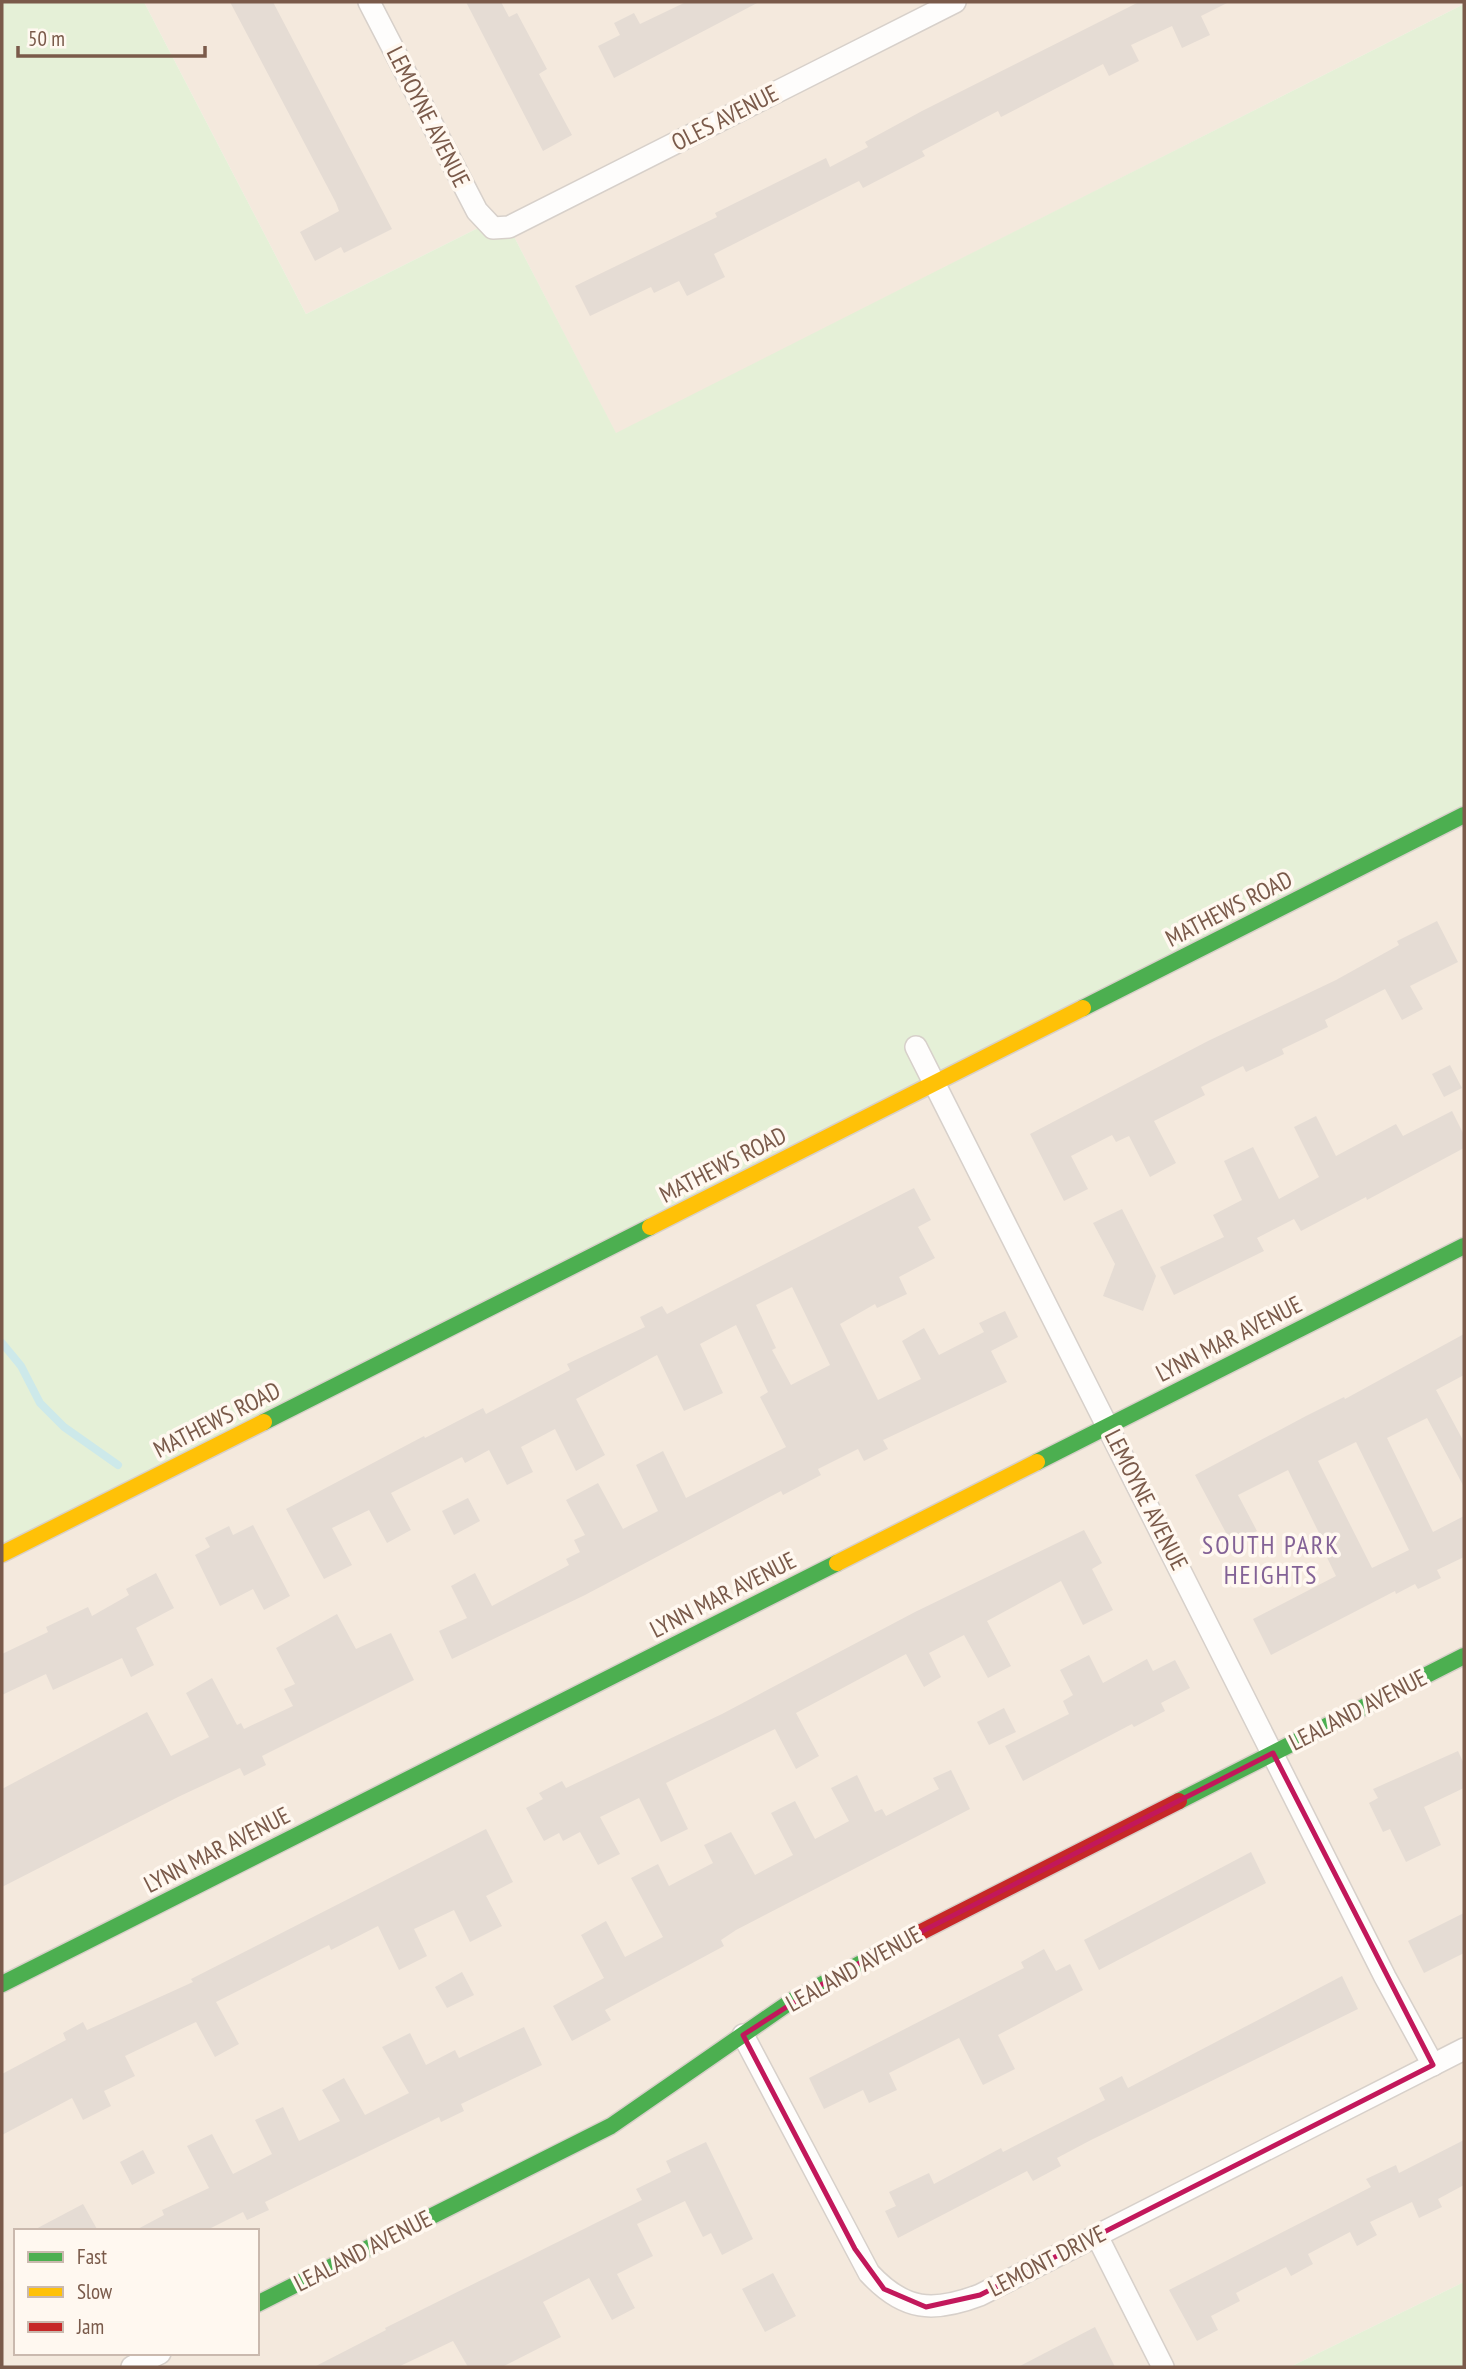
<svg xmlns="http://www.w3.org/2000/svg" width="1466" height="2369" font-family="'PT Sans Narrow',sans-serif">
<style>
.residential{fill:#f4e9dd;fill-rule:evenodd}
.green{fill:#e5f0d7}
.lines{fill:none;stroke-linecap:round;stroke-linejoin:round}
.stream{stroke:#cde9ea;stroke-width:8}
.building{fill:#e5dcd4;fill-rule:evenodd}
.street-casing{stroke:#d7d0ca;stroke-width:24}
.fast-casing{stroke:#d8d0c9;stroke-width:19}
.slow-casing{stroke:#d8d0c9;stroke-width:19}
.jam-casing{stroke:#d8d0c9;stroke-width:19}
.street{stroke:#fefdfc;stroke-width:21}
.fast{stroke:#4caf50;stroke-width:16}
.slow{stroke:#ffc107;stroke-width:16}
.jam{stroke:#c62828;stroke-width:16}
.marked{fill:none;stroke:#c2185b;stroke-width:5;stroke-linejoin:round}
.labels{text-anchor:middle;stroke-width:7;stroke-linejoin:round;paint-order:stroke}
.street-label{font-size:24px;fill:#7a5a4a;stroke:#fff8f0}
.neighbourhood-label{font-size:26px;letter-spacing:2px;fill:#836296;stroke:#fff8f0}
</style>
<rect width="100%" height="100%" fill="#f8f4ed"/>
<g class="residential">
<path d="M144 2H1464V4L616 434 509 227 486 224 306 314Z"/>
<path d="M1464 815V2282L1290 2367H2V1554ZM16 2231H257V2353H16Z"/>
</g>
<g class="green">
<path d="M2 2H144L306 314 486 224 509 227 616 433 1464 4V815L2 1554Z"/>
<path d="M1464 2282V2367H1290Z"/>
</g>
<g class="lines">
<path class="stream" d="M2 1343 21 1366 40 1403 64 1427 118 1465"/>
</g>
<g class="building">
<path d="M230 2H273L392 229 344 253 341 247 315 261 300 232 339 211 336 203Z"/>
<path d="M466 2H501L509 17 517 13 547 69 539 74 572 135 543 151Z"/>
<path d="M686 2H759L614 78 598 46 620 35 614 23 634 13 640 24Z"/>
<path d="M1139 2H1229L1201 16 1210 35 1182 48 1172 26 1131 45 1139 61 1109 76 1103 64 1001 117 998 111 922 151 925 156 863 188 859 181 714 254 725 277 687 296 679 281 654 293 651 287 590 316 575 286 717 217 715 213 826 158 830 167 868 147 865 142 922 111Z"/>
<path d="M1437 921 1458 962 1410 986 1423 1009 1402 1020 1385 989 1325 1020 1328 1027 1282 1049 1284 1054 1246 1072 1243 1066 1201 1087 1205 1095 1154 1121 1176 1163 1150 1177 1129 1136 1116 1142 1112 1135 1071 1156 1088 1189 1064 1201 1030 1134 1208 1041 1336 980 1399 945 1397 941Z"/>
<path d="M1450 1065 1462 1088 1444 1097 1432 1074Z"/>
<path d="M1452 1111 1464 1135V1148L1367 1200 1366 1197 1301 1231 1294 1219 1257 1238 1264 1251 1174 1295 1160 1267 1224 1237 1213 1215 1242 1200 1224 1161 1253 1147 1279 1199 1319 1177 1294 1127 1316 1116 1336 1156 1396 1124 1403 1136Z"/>
<path d="M914 1188 931 1220 918 1227 935 1258 899 1277 907 1294 877 1308 875 1304 840 1324 878 1400 921 1379 902 1341 924 1328 939 1355 984 1332 979 1323 1005 1311 1018 1337 991 1351 1007 1382 883 1440 888 1449 864 1461 858 1449 818 1469 821 1475 783 1495 781 1491 585 1595 452 1659 439 1631 467 1618 451 1586 475 1573 492 1606 569 1565 566 1559 580 1552 574 1540 585 1535 566 1500 598 1483 623 1529 658 1511 636 1465 663 1451 686 1498 786 1447 760 1397 768 1392 736 1325 700 1344 723 1393 684 1411 657 1355 576 1399 605 1455 576 1471 555 1429 521 1447 533 1472 507 1485 489 1450 465 1463 462 1457 391 1493 411 1530 387 1543 369 1510 332 1528 352 1565 324 1579 286 1509 424 1436 425 1438 483 1408 486 1414 570 1370 567 1364 645 1327 640 1317 662 1306 667 1314ZM792 1287 830 1365 791 1385 772 1350 776 1348 756 1305Z"/>
<path d="M1122 1209 1156 1276 1143 1311 1103 1296 1115 1264 1093 1223Z"/>
<path d="M1464 1334V1375L1436 1390 1464 1442V1487L1427 1418 1387 1438 1433 1532 1464 1516V1557L1437 1570 1441 1578 1418 1589 1415 1584 1396 1594 1395 1591 1271 1655 1253 1619 1336 1576 1317 1537 1320 1535 1288 1470 1238 1495 1257 1531 1232 1544 1195 1475 1306 1416 1344 1397 1345 1399ZM1356 1442 1409 1550 1372 1568 1318 1461Z"/>
<path d="M468 1498 480 1521 454 1535 442 1511Z"/>
<path d="M253 1525 290 1596 264 1610 253 1589 220 1606 195 1555 210 1547 205 1538 229 1526 233 1535Z"/>
<path d="M1084 1530 1102 1563 1092 1569 1113 1610 1083 1625 1061 1581 987 1621 1011 1666 988 1678 964 1635 929 1653 941 1677 924 1687 906 1654 796 1713 819 1756 796 1769 775 1729 666 1783 688 1829 661 1842 639 1798 600 1817 620 1854 598 1865 580 1832 563 1841 559 1833 544 1841 526 1808 543 1799 539 1793 562 1781 566 1788 722 1714 915 1612Z"/>
<path d="M156 1573 174 1608 136 1628 154 1665 131 1677 122 1658 53 1690 46 1674 2 1695V1654L48 1632 46 1627 88 1607 92 1616 129 1595 126 1589Z"/>
<path d="M337 1614 356 1649 391 1633 414 1680 262 1756 266 1765 244 1776 240 1768 178 1797 2 1887V1789L147 1712 171 1756 209 1737 186 1693 212 1678 237 1725 241 1723 244 1729 293 1706 284 1689 295 1684 276 1648Z"/>
<path d="M1089 1655 1103 1683 1147 1659 1153 1671 1175 1660 1190 1688 1161 1703 1165 1711 1134 1727 1132 1724 1023 1781 1005 1746 1069 1714 1063 1701 1073 1695 1060 1670Z"/>
<path d="M1004 1708 1016 1732 989 1745 977 1722Z"/>
<path d="M1458 1751 1464 1764V1788L1424 1807 1441 1845 1406 1862 1390 1829 1383 1832 1369 1803 1378 1798 1373 1789Z"/>
<path d="M951 1770 970 1809 736 1930 721 1940 724 1946 605 2010 611 2020 572 2041 553 2006 604 1978 581 1935 606 1921 625 1957 663 1937 631 1878 658 1864 669 1886 713 1863 704 1845 731 1832 755 1875 793 1855 771 1813 795 1801 815 1839 849 1821 831 1788 857 1775 875 1812 882 1809 886 1816 939 1789 933 1778Z"/>
<path d="M486 1829 513 1882 486 1896 502 1926 470 1942 454 1910 414 1929 427 1956 399 1970 378 1926 331 1950 329 1945 216 2002 239 2044 215 2057 196 2022 125 2056 135 2076 104 2091 111 2106 83 2120 72 2098 2 2135V2074L66 2040 63 2033 83 2022 87 2030 193 1982 191 1979Z"/>
<path d="M1251 1852 1266 1883 1099 1970 1084 1940Z"/>
<path d="M1464 1913V1953L1424 1973 1408 1941Z"/>
<path d="M1044 1949 1056 1971 1070 1964 1083 1990 998 2035 1015 2069 983 2085 959 2038 889 2073 897 2090 869 2103 863 2090 824 2109 809 2078 1024 1968 1021 1962Z"/>
<path d="M462 1972 474 1995 447 2008 435 1987Z"/>
<path d="M1342 1976 1358 2009 1091 2140 1057 2158 1061 2166 1033 2181 1027 2171 898 2238 885 2211 896 2206 889 2192 929 2173 934 2184 1001 2148 1003 2152 1105 2100 1099 2088 1122 2076 1128 2088Z"/>
<path d="M524 2027 542 2065 461 2104 464 2111 441 2122 439 2117 265 2202 269 2210 247 2220 243 2212 205 2231H134L164 2215 162 2210 209 2188 187 2146 212 2134 233 2174 272 2154 255 2120 283 2107 299 2141 340 2121 322 2090 344 2078 365 2115 409 2093 382 2047 410 2033 426 2065 455 2050 459 2058Z"/>
<path d="M1464 2140V2185L1438 2199 1442 2207 1419 2218 1412 2202 1370 2222 1377 2235 1357 2246 1350 2232 1308 2254 1313 2264 1291 2276 1286 2267 1236 2293 1240 2301 1211 2316 1218 2330 1197 2341 1169 2290 1371 2187 1366 2179 1396 2165 1399 2173Z"/>
<path d="M706 2142 753 2239 722 2255 711 2233 703 2237 685 2201 637 2224 653 2256 617 2274 635 2308 612 2320 589 2278 543 2302 561 2337 502 2367H468L453 2341 398 2367H314L386 2330 385 2328 642 2200 636 2189 671 2172 666 2161Z"/>
<path d="M143 2150 155 2173 132 2185 120 2162Z"/>
<path d="M83 2204 98 2231H32Z"/>
<path d="M773 2273 796 2316 765 2332 742 2289Z"/>
<path d="M1095 2327 1115 2367H1018Z"/>
</g>
<g class="lines">
<g class="street-casing">
<g id="street">
<path d="M369 2 477 211 493 228 509 227 955 2"/>
<path d="M916 1047 1385 1977 1433 2065"/>
<path d="M743 2035 869 2273C904 2311 933 2313 980 2295L1464 2049"/>
<path d="M1097 2236 1163 2367"/>
<path d="M132 2367 160 2353"/>
</g>
</g>
<g class="fast-casing">
<g id="fast">
<path d="M1083 1008 1464 815"/>
<path d="M264 1422 650 1227"/>
<path d="M1037 1462 1464 1246"/>
<path d="M1179 1801 1464 1656"/>
<path d="M2 1984 837 1563"/>
<path d="M257 2304 611 2126 793 2000 876 1955"/>
</g>
</g>
<g class="slow-casing">
<g id="slow">
<path d="M650 1227 1083 1008"/>
<path d="M2 1554 264 1422"/>
<path d="M837 1563 1037 1462"/>
</g>
</g>
<g class="jam-casing">
<path id="jam" d="M876 1955 1179 1801"/>
</g>
<use href="#street" class="street"/>
<use href="#fast" class="fast"/>
<use href="#slow" class="slow"/>
<use href="#jam" class="jam"/>
</g>
<path class="marked" d="M1273 1753 1433 2065 980 2295 926 2307 884 2289 855 2249 743 2035 838 1974Z"/>
<g class="labels">
<g class="street-label">
<text transform="translate(428 117) rotate(63)" y="8">LEMOYNE AVENUE</text>
<text transform="translate(725 118) rotate(-27)" y="8">OLES AVENUE</text>
<text transform="translate(1229 909) rotate(-27)" y="8">MATHEWS ROAD</text>
<text transform="translate(723 1165) rotate(-27)" y="8">MATHEWS ROAD</text>
<text transform="translate(1229 1339) rotate(-27)" y="8">LYNN MAR AVENUE</text>
<text transform="translate(217 1420) rotate(-27)" y="8">MATHEWS ROAD</text>
<text transform="translate(1146 1500) rotate(63)" y="8">LEMOYNE AVENUE</text>
<text transform="translate(723 1595) rotate(-27)" y="8">LYNN MAR AVENUE</text>
<text transform="translate(1358 1710) rotate(-27)" y="8">LEALAND AVENUE</text>
<text transform="translate(217 1850) rotate(-27)" y="8">LYNN MAR AVENUE</text>
<text transform="translate(854 1969) rotate(-29)" y="8">LEALAND AVENUE</text>
<text transform="translate(363 2251) rotate(-27)" y="8">LEALAND AVENUE</text>
<text transform="translate(1047 2261) rotate(-27)" y="8">LEMONT DRIVE</text>
</g>
<g class="neighbourhood-label">
<text x="1271" y="1554">SOUTH PARK<tspan x="1271" dy="30">HEIGHTS</tspan></text>
</g>
</g>
<rect width="1466" height="2369" fill="none" stroke="#7a5a4a" stroke-width="7"/>
<rect x="14" y="2229" width="245" height="126" fill="#fff8f0" stroke="#cab9ae" stroke-width="2"/>
<rect x="28" y="2252" width="35" height="10" fill="#4caf50" stroke="#cab9ae" stroke-width="2"/>
<text x="77" y="2264" font-size="21" fill="#7a5a4a">Fast</text>
<rect x="28" y="2287" width="35" height="10" fill="#ffc107" stroke="#cab9ae" stroke-width="2"/>
<text x="77" y="2299" font-size="21" fill="#7a5a4a">Slow</text>
<rect x="28" y="2322" width="35" height="10" fill="#c62828" stroke="#cab9ae" stroke-width="2"/>
<text x="77" y="2334" font-size="21" fill="#7a5a4a">Jam</text>
<path d="M18 46v10h187v-10" fill="none" stroke="#7a5a4a" stroke-width="3.5"/>
<text x="28" y="46" font-size="21" fill="#7a5a4a" stroke="#fff8f0" stroke-width="5" paint-order="stroke">50 m</text>
</svg>
